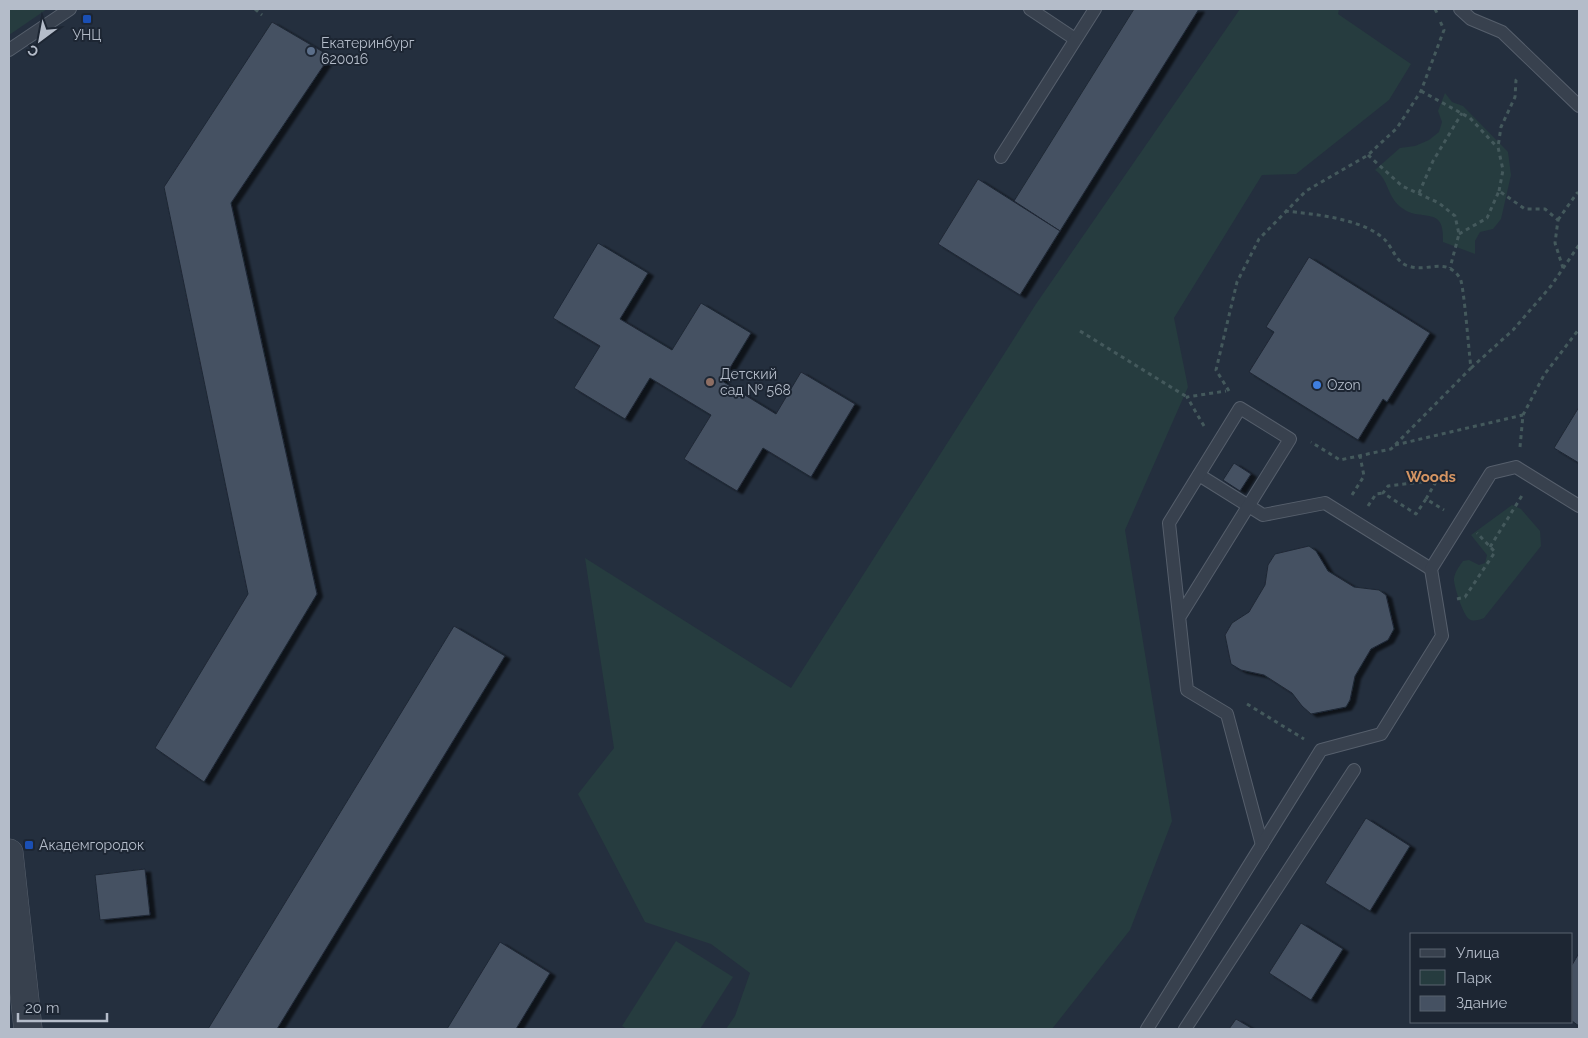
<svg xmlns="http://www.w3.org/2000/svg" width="1588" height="1038" font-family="Raleway,sans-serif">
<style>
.green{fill:#263c3f}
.building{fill:#455162;stroke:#1f2835;filter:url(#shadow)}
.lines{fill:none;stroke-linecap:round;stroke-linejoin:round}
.service-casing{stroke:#565f6c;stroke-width:14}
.tertiary-casing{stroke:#565f6c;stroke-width:29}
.path{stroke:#44595c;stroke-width:3;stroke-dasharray:4 4;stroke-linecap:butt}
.service{stroke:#38414e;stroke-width:12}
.tertiary{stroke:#38414e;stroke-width:28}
.transit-dot{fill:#1a4fb4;stroke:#1d2633;stroke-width:2}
.service-dot{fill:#5c6f8a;stroke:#1d2633;stroke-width:2}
.education-dot{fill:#8d6e63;stroke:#1d2633;stroke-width:2}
.shop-dot{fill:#3f7fe0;stroke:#1d2633;stroke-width:2}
.labels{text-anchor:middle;stroke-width:4;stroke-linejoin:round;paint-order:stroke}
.poi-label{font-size:14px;fill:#b4bcc9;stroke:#1d2633;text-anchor:start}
.neighbourhood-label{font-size:15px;font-weight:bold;fill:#d59563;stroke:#1d2633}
</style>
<defs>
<filter id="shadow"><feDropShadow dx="5.5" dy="3" stdDeviation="1" flood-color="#0009"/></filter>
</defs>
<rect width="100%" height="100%" fill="#242f3e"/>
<g class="green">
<path d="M9 9H47L9 35Z"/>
<path d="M1240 9H1339L1338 14 1411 64 1389 100 1296 174 1262 175 1174 318 1188 387 1125 530 1172 821 1130 930 1052 1029H726L735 1016 750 973 711 944 645 922 578 794 614 748 585 558 791 688 1036 304Z"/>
<path d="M1445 93 1452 102 1463 106 1508 152 1511 175 1501 219 1493 229 1480 232 1475 241V254L1443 242C1445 204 1422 223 1402 208 1387 198 1389 179 1375 170L1400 148 1415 146 1429 140 1439 132 1442 122 1438 111Z"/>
<path d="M1512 505 1521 509 1540 531 1541 546 1484 618C1479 620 1473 622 1469 619 1463 615 1453 584 1454 578 1455 572 1460 565 1463 561L1469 560 1479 565 1485 563 1487 555 1471 535Z"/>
<path d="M676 941 733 977 700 1029H627L622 1026Z"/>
</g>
<g class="building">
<path d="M1134 9H1199L1060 231 1014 201Z"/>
<path d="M272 22 330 56 231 203 317 594 204 782 155 748 248 594 164 187Z"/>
<path d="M978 179 1060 231 1020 295 938 244Z"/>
<path d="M598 243 648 273 620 319 672 350 701 303 751 333 722 381 776 414 801 372 855 404 811 477 763 448 737 491 684 459 711 415 650 378 625 419 574 388 600 346 553 318Z"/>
<path d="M1309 257 1430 333 1387 402 1383 399 1358 440 1249 372 1274 332 1266 327Z"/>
<path d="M1579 407V463L1554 448Z"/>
<path d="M1234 463 1251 474 1240 491 1223 480Z"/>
<path d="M1309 546 1316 551 1328 571 1354 587 1379 590 1386 595 1394 629 1388 640 1371 649 1355 676 1350 700 1346 707 1311 714 1302 706 1292 693 1264 675 1241 670 1231 664 1225 635 1232 623 1249 612 1265 585 1268 565 1275 554Z"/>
<path d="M454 626 505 656 277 1029H208Z"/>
<path d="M1366 818 1410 846 1370 911 1325 883Z"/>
<path d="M145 869 150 915 100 920 95 875Z"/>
<path d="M1301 923 1343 949 1311 1000 1269 973Z"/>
<path d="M500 942 550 973 516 1029H447Z"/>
<path d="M1579 953V1026L1572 1021V965Z"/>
<path d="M1236 1019 1253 1029H1229Z"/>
</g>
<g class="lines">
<g class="service-casing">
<g id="service">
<path d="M1030 9 1075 39"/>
<path d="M1460 9 1471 19 1502 32 1579 106"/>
<path d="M9 50 70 9"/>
<path d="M1001 157 1095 9"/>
<path d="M1199 475 1263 515 1325 503 1431 569"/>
<path d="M1180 616 1290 439 1240 408 1169 523 1187 690 1227 714 1262 845"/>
<path d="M1147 1029 1321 750 1381 734 1442 636 1431 569 1491 473 1516 467 1579 506"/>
<path d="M1185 1029 1354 770"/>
</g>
</g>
<g class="tertiary-casing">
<path id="tertiary" d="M9 853 28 1029"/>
</g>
<g class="path">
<path d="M255 9 262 15"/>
<path d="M1435 9 1438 15"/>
<path d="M1421 91 1470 118 1497 147"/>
<path d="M1368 155 1402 186 1439 203 1455 216 1459 234 1450 268"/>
<path d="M1499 191 1503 170 1498 147 1501 127 1515 97 1516 80 1518 77"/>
<path d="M1419 193 1433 161 1462 113"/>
<path d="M1285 211C1314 214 1366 219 1386 241 1393 249 1397 263 1408 266 1428 273 1445 256 1460 278 1464 285 1469 354 1471 368L1391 449 1340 460 1311 442"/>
<path d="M1558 220 1577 193H1579"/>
<path d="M1459 234 1487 218 1499 191 1525 209H1545L1558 220 1555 243 1563 268"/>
<path d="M1080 331 1187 397"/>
<path d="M1471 368 1513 330 1551 286 1579 245"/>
<path d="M1229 391 1216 370 1237 282 1259 239 1306 191 1368 155 1397 128 1421 91 1444 30 1440 21"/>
<path d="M1204 426 1187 397 1226 391"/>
<path d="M1395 445 1523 415"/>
<path d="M1520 447 1523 415 1544 375 1579 329"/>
<path d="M1438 480 1388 486 1383 493 1416 514 1426 499 1444 510"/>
<path d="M1352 495 1364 476 1360 456"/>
<path d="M1426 499 1437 480"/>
<path d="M1368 506 1376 494 1383 493"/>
<path d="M1490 547 1523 494"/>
<path d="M1457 599 1465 597 1495 552 1477 533"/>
<path d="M1247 704 1304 739"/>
</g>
<use href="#service" class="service"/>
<use href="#tertiary" class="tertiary"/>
</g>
<g class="transit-dot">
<rect x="82" y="14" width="10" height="10" rx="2.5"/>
<rect x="24" y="840" width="10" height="10" rx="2.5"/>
</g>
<circle class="service-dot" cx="311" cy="51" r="5"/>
<circle class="education-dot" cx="710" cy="382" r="5"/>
<circle class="shop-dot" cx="1317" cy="385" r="5"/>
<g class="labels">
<g class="poi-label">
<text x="87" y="40" text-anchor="middle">УНЦ</text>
<text x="321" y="48">Екатеринбург<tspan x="321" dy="16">620016</tspan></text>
<text x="720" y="379">Детский<tspan x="720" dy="16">сад № 568</tspan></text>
<text x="1327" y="390">Ozon</text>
<text x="39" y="850">Академгородок</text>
</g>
<g class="neighbourhood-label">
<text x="1431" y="482">Woods</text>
</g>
</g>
<rect width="1588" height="1038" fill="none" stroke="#b4bcc9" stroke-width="20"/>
<rect x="1410" y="933" width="162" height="90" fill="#1d2633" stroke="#59626f"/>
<rect x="1420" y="949" width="25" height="8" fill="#38414e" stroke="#59626f"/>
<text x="1456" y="958" font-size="15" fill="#b4bcc9">Улица</text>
<rect x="1420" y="970" width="25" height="15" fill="#263c3f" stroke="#59626f"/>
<text x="1456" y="983" font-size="15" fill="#b4bcc9">Парк</text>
<rect x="1420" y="996" width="25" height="15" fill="#455162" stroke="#59626f"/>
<text x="1456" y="1008" font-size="15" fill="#b4bcc9">Здание</text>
<g transform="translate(40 40) rotate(212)" stroke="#1d2633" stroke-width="4" paint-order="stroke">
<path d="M0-4L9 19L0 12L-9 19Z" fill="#b4bcc9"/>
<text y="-8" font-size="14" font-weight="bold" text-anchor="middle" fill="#b4bcc9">С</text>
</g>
<path d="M18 1013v8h89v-8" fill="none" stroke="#b4bcc9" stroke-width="2.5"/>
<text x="25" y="1013" font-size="15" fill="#b4bcc9" stroke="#1d2633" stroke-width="4" paint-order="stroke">20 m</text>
</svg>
